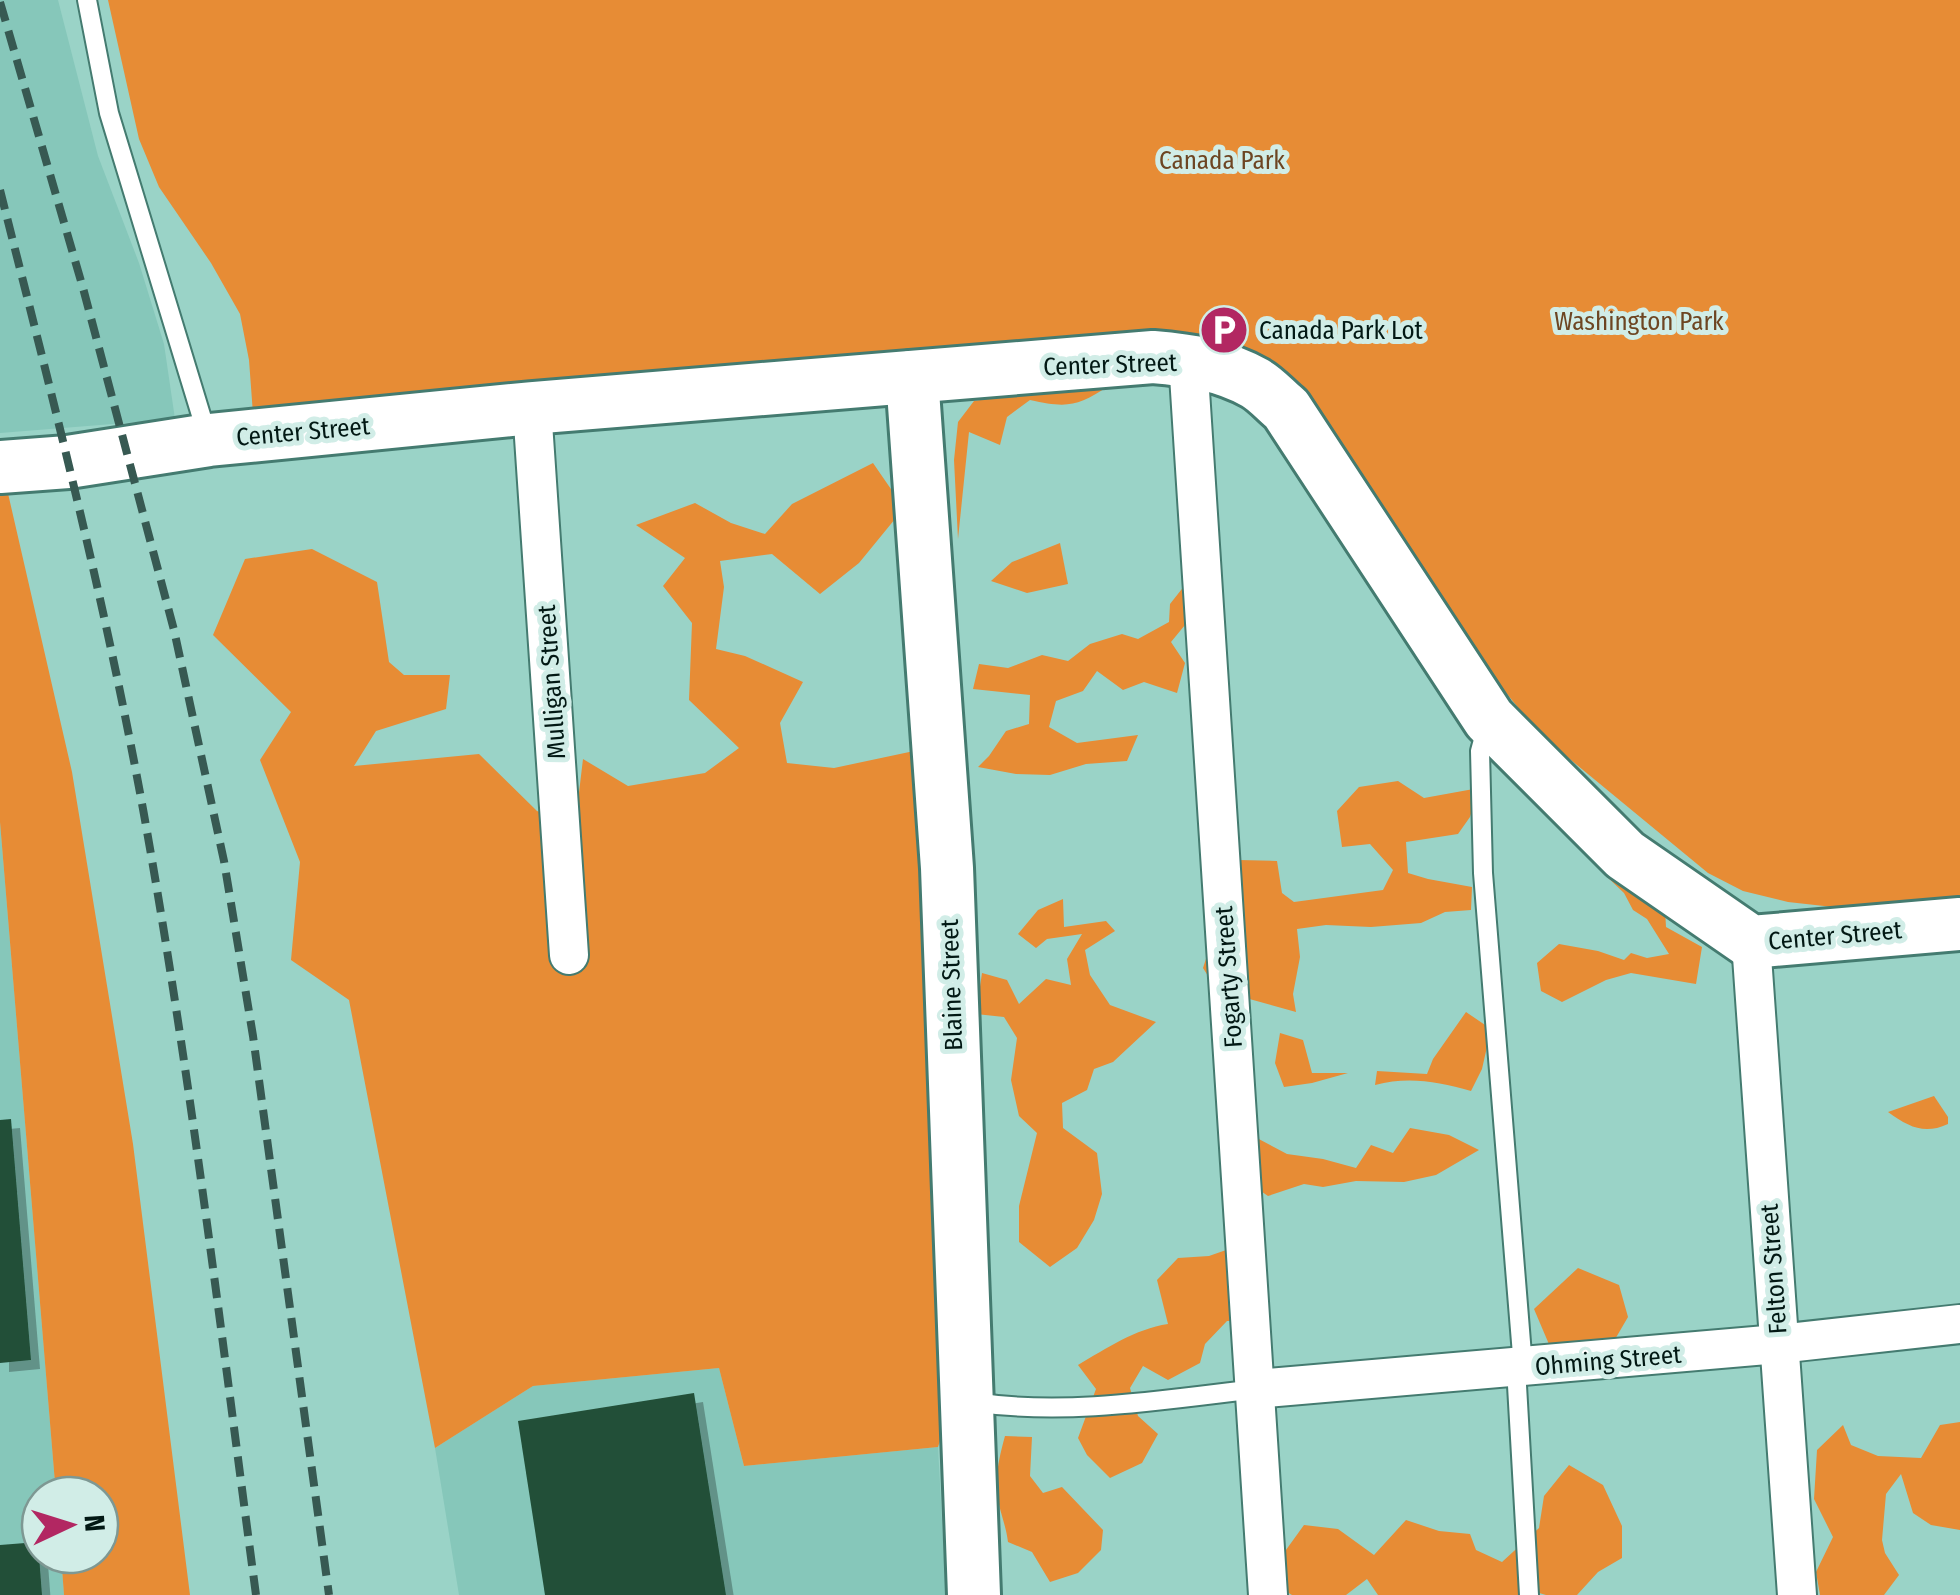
<svg xmlns="http://www.w3.org/2000/svg" width="1960" height="1595" font-family="'Fira Sans Condensed',sans-serif">
<style>
.built{fill:#86c7ba}
.green{fill:#e78c35}
.building{fill:#224f39;filter:url(#shadow)}
.lines{fill:none;stroke-linecap:round;stroke-linejoin:round}
.lane-casing{stroke:#447b70;stroke-width:22}
.street-casing{stroke:#447b70;stroke-width:42}
.secondary-casing{stroke:#447b70;stroke-width:58}
.lane{stroke:#fff;stroke-width:18}
.street{stroke:#fff;stroke-width:38}
.secondary{stroke:#fff;stroke-width:52}
.rail{stroke:#375952;stroke-width:8;stroke-dasharray:20 10;stroke-linecap:butt}
.labels{text-anchor:middle;stroke-width:10;stroke-linejoin:round;paint-order:stroke}
.park-label{font-size:25px;fill:#6d4522;stroke:#d1ede7}
.poi-label{font-size:25px;fill:#021814;stroke:#d1ede7;text-anchor:start}
.street-label{font-size:25px;fill:#021814;stroke:#d1ede7}
</style>
<defs>
<filter id="shadow"><feDropShadow dx="9" dy="9" stdDeviation="0" flood-color="#0004"/></filter>
</defs>
<rect width="100%" height="100%" fill="#9ad3c7"/>
<g class="built">
<path d="M0 0H58L98 156 139 263 164 344 175 419 0 433Z"/>
<path d="M0 822 56 1495H40V1555H61L64 1595H0Z"/>
<path d="M719 1368 744 1466 938 1447 946 1595H459L435 1448 533 1386Z"/>
</g>
<g class="green">
<path d="M108 0H1960V898L1902 905 1833 907 1788 902 1743 891 1708 873 1560 751 1520 710 1482 663 1284 376 253 414 249 360 240 314 211 263 159 187 139 139Z"/>
<path d="M1024 381 1108 386C1078 407 1066 408 1030 400L1007 417 1000 445 969 432 958 539 954 460 958 422 974 401 1005 396Z"/>
<path d="M873 463 904 508 859 563 820 594 772 554 720 561 724 587 716 649 745 656 803 682 780 723 787 763 834 768 914 751 983 1308 938 1447 744 1466 719 1368 533 1386 435 1448 349 1000 291 960 300 862 260 760 291 712 213 635 245 559 312 549 377 582 389 662 404 675H450L446 709 376 731 354 766 479 754 537 811 575 826 583 759 628 786 705 773 739 748 689 700 692 623 663 586 685 558 636 525 695 503 731 523 765 534 792 504Z"/>
<path d="M7 489 72 772 133 1144 190 1595H64L61 1555H100V1495H56L0 822V492Z"/>
<path d="M1060 543 1068 584 1027 593 991 581 1012 562Z"/>
<path d="M1185 585 1194 614 1171 642 1185 663 1177 693 1144 682 1123 690 1097 671 1083 691 1056 701 1049 727 1077 743 1138 735 1127 761 1086 764 1050 775 1016 774 978 767 989 756 1006 731 1029 724 1030 695 973 689 979 664 1008 668 1042 655 1068 661 1090 644 1122 634 1138 639 1169 622 1170 604Z"/>
<path d="M1398 781 1424 798 1479 788 1470 817 1458 834 1406 842 1408 873 1428 879 1472 887 1471 910 1445 912 1421 923 1371 927 1326 925 1297 929 1300 957 1293 994 1296 1012 1217 990 1203 968 1238 860 1277 861 1282 893 1294 902 1383 890 1393 870 1370 844 1342 847 1337 811 1359 787Z"/>
<path d="M1582 844 1665 909 1666 927 1702 947 1696 984 1631 973 1606 980 1562 1002 1541 991 1537 963 1559 944 1598 951 1624 960 1631 953 1647 958 1669 954 1647 919 1633 910 1624 893 1601 871Z"/>
<path d="M1063 899 1064 927 1106 921 1115 931 1085 950 1090 975 1110 1005 1156 1022 1113 1062 1094 1069 1087 1090 1062 1103 1063 1128 1097 1153 1102 1194 1094 1220 1077 1248 1050 1267 1019 1242V1206L1037 1133 1019 1116 1011 1080 1017 1038 1004 1017 976 1014 982 973 1007 980 1019 1004 1046 979 1071 985 1067 959 1082 934 1047 939 1036 948 1018 934 1038 910Z"/>
<path d="M1466 1012 1491 1029 1482 1069 1471 1091C1438 1082 1409 1076 1375 1085L1377 1071 1427 1074 1433 1059Z"/>
<path d="M1280 1033 1303 1040 1312 1073H1348L1312 1083 1284 1087 1275 1063Z"/>
<path d="M1934 1096 1948 1117V1124C1924 1135 1909 1127 1888 1112Z"/>
<path d="M1410 1128 1449 1135 1479 1150 1436 1175 1404 1182 1356 1181 1323 1187 1304 1184 1268 1196 1232 1171 1255 1137 1287 1154 1323 1159 1356 1168 1371 1145 1393 1153Z"/>
<path d="M1229 1249 1240 1321H1227L1205 1344 1200 1363 1168 1380 1143 1366 1130 1388 1138 1416 1158 1434 1142 1463 1110 1478 1087 1455 1078 1438 1096 1389 1078 1365C1107 1348 1135 1329 1168 1324L1157 1280 1178 1258 1209 1256Z"/>
<path d="M1578 1268 1619 1285 1628 1317 1614 1341 1551 1349 1534 1309Z"/>
<path d="M1960 1422V1530L1931 1525 1913 1513 1901 1474 1886 1494 1882 1540 1885 1553 1899 1575 1884 1595H1820L1816 1572 1833 1537 1814 1499 1817 1450 1843 1425 1851 1445 1878 1456 1921 1458 1940 1425Z"/>
<path d="M1005 1436 1032 1437 1030 1476 1043 1493 1062 1487 1103 1530 1101 1550 1078 1573 1050 1582 1032 1552 1008 1542C1006 1525 999 1510 997 1494 995 1475 1000 1454 1005 1436Z"/>
<path d="M1569 1465 1603 1485 1622 1526V1558L1598 1572 1577 1595H1546L1529 1590 1527 1595H1378L1367 1579 1346 1595H1292L1287 1592 1278 1561 1304 1525 1338 1529 1374 1555 1406 1520 1439 1531 1470 1534 1476 1550 1502 1562 1539 1528 1544 1496Z"/>
</g>
<g class="building">
<path d="M11 1119 31 1360 0 1363V1120Z"/>
<path d="M694 1393 726 1595H545L518 1421Z"/>
<path d="M38 1542 42 1595H0V1545Z"/>
</g>
<g class="lines">
<g class="lane-casing">
<g id="lane">
<path d="M87 0 109 113 208 438"/>
<path d="M1486 729 1480 751 1483 873 1523 1367"/>
<path d="M1516 1368 1529 1595"/>
<path d="M973 1402C1066 1416 1162 1400 1256 1389"/>
</g>
</g>
<g class="street-casing">
<g id="street">
<path d="M1188 360 1268 1595"/>
<path d="M532 408 569 955"/>
<path d="M1751 942 1797 1595"/>
<path d="M1256 1389 1778 1344 1960 1324"/>
</g>
</g>
<g class="secondary-casing">
<g id="secondary">
<path d="M912 377 947 868 974 1595"/>
<path d="M0 467 68 462 209 440 532 408 1153 357C1189 360 1223 365 1255 383 1266 389 1276 401 1286 409L1489 719 1625 855 1751 942 1960 924"/>
</g>
</g>
<use href="#lane" class="lane"/>
<use href="#street" class="street"/>
<use href="#secondary" class="secondary"/>
<g class="rail">
<path d="M0 2 83 288 174 630 224 861 253 1036 329 1595"/>
<path d="M0 190C52 395 105 601 143 809 190 1070 221 1333 256 1595"/>
</g>
</g>
<defs>
<g id="parking-disc" transform="scale(2.5)"><circle r="9.5" fill="#b22762" stroke="#d1ede7"/><path d="M-3.5-5.5H1a3.5 3.5 0 0 1 0 7H-1V5.5H-3.5ZM-1-3.4V-.6H.8a1.4 1.4 0 0 0 0-2.8Z" fill="#fff"/></g>
</defs>
<g fill-rule="evenodd">
<use href="#parking-disc" x="1224" y="330"/>
</g>
<g class="labels">
<g class="park-label">
<text x="1222" y="169">Canada Park</text>
<text x="1639" y="330">Washington Park</text>
</g>
<g class="poi-label">
<text x="1259" y="339">Canada Park Lot</text>
</g>
<g class="street-label">
<text transform="translate(1110 364) rotate(-2)" y="9">Center Street</text>
<text transform="translate(303 431) rotate(-5)" y="9">Center Street</text>
<text transform="translate(551 682) rotate(-94)" y="9">Mulligan Street</text>
<text transform="translate(1835 935) rotate(-5)" y="9">Center Street</text>
<text transform="translate(1228 977) rotate(-94)" y="9">Fogarty Street</text>
<text transform="translate(951 985) rotate(-92)" y="9">Blaine Street</text>
<text transform="translate(1773 1269) rotate(-94)" y="9">Felton Street</text>
<text transform="translate(1608 1360) rotate(-5)" y="9">Ohming Street</text>
</g>
</g>
<g transform="translate(70 1525) rotate(86)"><circle r="48" fill="#d1ede7" stroke="#7e9893" stroke-width="2.5"/>
<path d="M0-8L18 38L0 25L-18 38Z" fill="#b22762"/>
<text y="-15" font-size="28" font-weight="bold" text-anchor="middle" fill="#021814">N</text>
</g>
</svg>
